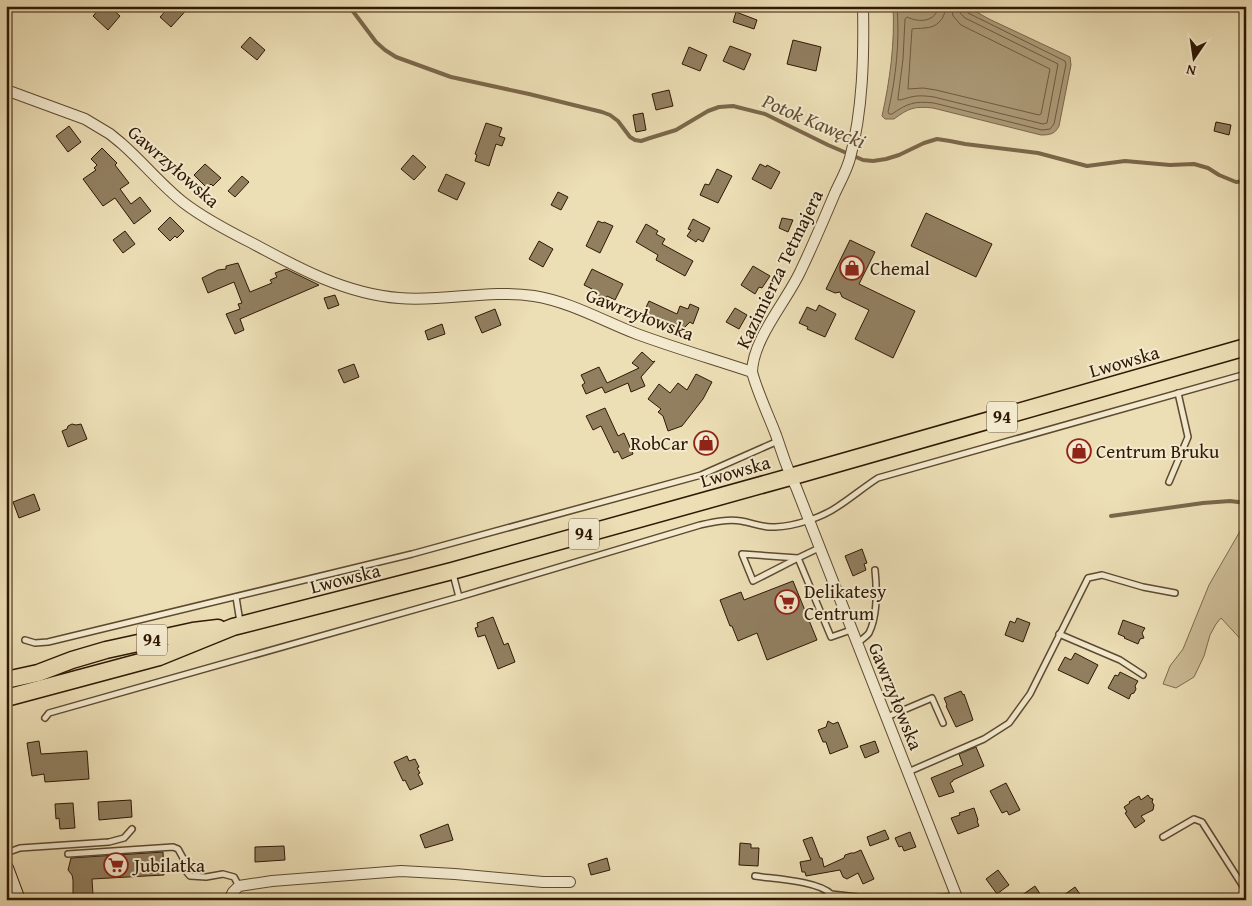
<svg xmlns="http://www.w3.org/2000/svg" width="1252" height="906" font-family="'Gentium Book Plus',serif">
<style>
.green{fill:#ccbd97;stroke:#7e6b4e}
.water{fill:#ac9b79;stroke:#7a674a}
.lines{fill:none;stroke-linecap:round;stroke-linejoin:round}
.shore{stroke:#6e5a3e;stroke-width:1}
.stream{stroke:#7a674a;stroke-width:4}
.building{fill:#917f60;stroke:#2f1904}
.lane-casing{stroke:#5e4a30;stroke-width:8}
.street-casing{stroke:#5e4a30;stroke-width:12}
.secondary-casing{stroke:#2f1904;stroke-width:16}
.primary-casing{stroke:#2f1904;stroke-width:19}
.lane{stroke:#f3eacf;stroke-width:5}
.street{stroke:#f3eacf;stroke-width:10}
.secondary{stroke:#f3eacf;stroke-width:14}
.primary{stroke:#ecdeb5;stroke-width:16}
.labels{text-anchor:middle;stroke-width:4;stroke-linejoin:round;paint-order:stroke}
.shield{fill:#f3eacf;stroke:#6a5841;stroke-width:1}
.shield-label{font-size:18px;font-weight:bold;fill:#2f1904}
.street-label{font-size:19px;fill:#2f1904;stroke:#f3eacf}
.poi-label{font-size:19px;fill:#2f1904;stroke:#f3eacf;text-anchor:start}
.water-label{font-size:20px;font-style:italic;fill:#614d33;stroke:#f3eacf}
</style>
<rect width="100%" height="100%" fill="#ecdeb5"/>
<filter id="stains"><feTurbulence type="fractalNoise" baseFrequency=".004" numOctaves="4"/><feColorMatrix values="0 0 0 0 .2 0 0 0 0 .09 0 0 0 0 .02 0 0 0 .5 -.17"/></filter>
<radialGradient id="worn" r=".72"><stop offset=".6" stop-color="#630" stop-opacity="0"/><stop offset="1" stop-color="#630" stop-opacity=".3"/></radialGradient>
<path class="green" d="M1245 507H1246V645L1221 618 1216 624 1210 635 1204 656 1194 677 1176 688 1163 684 1170 666 1183 649 1209 585 1243 526Z"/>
<path class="water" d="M893 6H912L916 9 924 10 929 6H966L989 19 1070 57 1071 65 1059 126C1055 134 1050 135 1041 135L933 108C914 106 909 108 894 119H885L882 116C890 80 895 43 893 6Z"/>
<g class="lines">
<g class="shore">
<path d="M897 6C900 41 896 78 888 112L889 114H892C908 103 914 101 934 103L1042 130 1050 129 1054 124 1066 64 1065 61 968 13 966 10 965 6"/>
<path d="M938 6C937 22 919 23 907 17L905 19 903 59 898 98V100C903 100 906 98 911 97 919 95 926 96 934 97L1043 124 1047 123 1058 64 965 18 960 13 959 6"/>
<path d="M946 6C945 19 937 28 924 28 919 29 916 28 912 29L908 89 923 88 936 90 1039 115 1041 114 1050 69 961 25 953 16 951 6"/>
</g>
<g class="stream">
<path d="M349 6 376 42 385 50 396 57 451 77 529 94 602 112 610 115 618 121 630 137 635 140 641 141 650 138 676 130 708 111 719 107 733 106 765 114 828 145 863 160 873 161 886 159 899 155 924 143 937 139 950 141 965 144 1038 153 1087 166 1125 161 1170 165 1194 164 1208 168 1219 175 1236 182 1246 181"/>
<path d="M1111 516 1203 503 1230 501 1246 503"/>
</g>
</g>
<g class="building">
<path d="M102 6H109L120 16 108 30 93 16Z"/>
<path d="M170 6H190L171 27 160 17Z"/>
<path d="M736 12 757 20 754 29 733 22Z"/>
<path d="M250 37 265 50 257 60 241 47Z"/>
<path d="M793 40 821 47 816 71 787 64Z"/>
<path d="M730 46 751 54 744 70 723 61Z"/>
<path d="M689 47 707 55 700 71 682 64Z"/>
<path d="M669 90 673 106 656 110 652 94Z"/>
<path d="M643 113 646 130 636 132 633 115Z"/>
<path d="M1216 122 1231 125 1229 135 1214 131Z"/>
<path d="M486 123 502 128 499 136 505 138 502 146 496 144 489 166 475 161 477 155 475 154Z"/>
<path d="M69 126 81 142 68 152 56 136Z"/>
<path d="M102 148 117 163 115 165 129 183 120 189 131 204 140 197 151 211 134 224 115 198 103 206 83 179 96 170 94 168 97 165 91 159Z"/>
<path d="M413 155 426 167 414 180 401 169Z"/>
<path d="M205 164 221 178 213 186 211 184 207 188 194 175Z"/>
<path d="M760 164 766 167 767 165 780 172 771 189 752 179Z"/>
<path d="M717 169 732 176 718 203 700 195 705 184 709 185Z"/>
<path d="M446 174 465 183 457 200 438 191Z"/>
<path d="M242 176 249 182 235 197 228 191Z"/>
<path d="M558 192 568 197 561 210 551 205Z"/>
<path d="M926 213 992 244 976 277 911 246Z"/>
<path d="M170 217 184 231 177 238 175 236 170 241 158 229Z"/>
<path d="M782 218 793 220 788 232 779 228Z"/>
<path d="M693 219 710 228 703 242 698 239 696 242 687 236 691 230 688 229Z"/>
<path d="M598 221 603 223 604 222 613 226 600 253 586 246Z"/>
<path d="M646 224 658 231 656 234 665 239 662 244 693 261 685 276 656 260 658 255 636 242Z"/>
<path d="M125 231 135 244 123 253 113 240Z"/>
<path d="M850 240 875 252 859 284 915 311 893 358 855 339 869 310 842 297 840 292 835 293 826 289Z"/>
<path d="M539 241 553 249 543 267 529 259Z"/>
<path d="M238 263 250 292 272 283 270 280 277 277 275 273 286 269 319 285 240 319 244 330 235 334 226 314 240 309 238 304 242 303 234 282 208 293 202 278 218 270 226 269V266Z"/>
<path d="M753 266 770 276 762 288 759 287 755 294 741 285Z"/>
<path d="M592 269 623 284 615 300 607 296 606 299 598 295 591 292 592 289 584 285Z"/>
<path d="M335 295 339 305 328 309 324 298Z"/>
<path d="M649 301 677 314 680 306 688 309 690 304 699 308 693 324 690 322 681 331 654 321 642 316Z"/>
<path d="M819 305 836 314 825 337 807 329 808 327 799 323 807 307 816 311Z"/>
<path d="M735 308 747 315 739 329 726 322Z"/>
<path d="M495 309 501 325 482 333 475 317Z"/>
<path d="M442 324 445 334 428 340 425 331Z"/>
<path d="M642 352 653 362 655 361 641 377 645 386 631 392 628 383 605 393 602 387 586 394 582 385 585 383 581 375 599 367 607 383 639 368 632 363Z"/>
<path d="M354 364 359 377 344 383 338 370Z"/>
<path d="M696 374 712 382 703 399 682 426 668 431 663 416 658 412 661 409 648 399 659 384 670 393 678 383 687 390Z"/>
<path d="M605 408 618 436 624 433 633 454 622 459 618 451 614 453 601 426 593 430 586 416Z"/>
<path d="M72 424 76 425 81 424 87 439 68 447 62 431 67 429 68 426Z"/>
<path d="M1084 443 1087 455 1074 458 1071 446Z"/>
<path d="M34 494 40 510 19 518 13 502Z"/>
<path d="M862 549 867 563 864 564 866 570 853 576 845 556Z"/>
<path d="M793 581 817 640 767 660 757 633 738 641 732 626H730L720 600 741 592 744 600Z"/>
<path d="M493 617 504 645 508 643 515 662 498 669 485 635 478 637 475 628 478 627 477 623Z"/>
<path d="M1017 618 1030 623 1023 642 1005 635 1010 621 1015 623Z"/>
<path d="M1123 620 1145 628 1142 633 1144 638 1140 639 1138 644 1124 638 1125 637 1118 634Z"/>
<path d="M1075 653 1098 665 1088 684 1058 670 1065 657 1071 660Z"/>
<path d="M1120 672 1138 681 1135 686 1136 689 1134 693 1131 694 1129 699 1108 688 1115 675 1118 676Z"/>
<path d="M961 691 963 695 964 694 970 711 973 720 956 727 946 706 947 705 944 698Z"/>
<path d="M828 721 833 724 838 722 848 747 830 754 826 742H823L818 730 826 727Z"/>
<path d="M39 741 41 754 87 751 89 779 45 782 44 774 32 776 27 743Z"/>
<path d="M875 741 879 752 865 758 860 746Z"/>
<path d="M976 747 984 766 953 780V781L950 783 954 792 939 797 931 778 963 765 959 754Z"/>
<path d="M407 756 409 761 415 759 419 767 417 768 420 773 418 774 423 784 410 790 405 780 403 781 394 762Z"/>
<path d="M1006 783 1020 810 1009 815 1007 811 1002 813 990 791Z"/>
<path d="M1148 795 1150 798 1153 799 1152 802 1154 805 1153 810 1141 816 1145 821 1135 828 1125 813 1127 812 1124 807 1130 803 1129 802 1139 796 1141 800Z"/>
<path d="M131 800 132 817 99 820 98 802Z"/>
<path d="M73 803 75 828 60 829 59 818 56 819 55 804Z"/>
<path d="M974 808 978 820 977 821 979 826 958 834 951 818 960 815 959 813Z"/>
<path d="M448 824 453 840 425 848 420 835Z"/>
<path d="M885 830 889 839 870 846 867 837Z"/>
<path d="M910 832 916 847 904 851 902 846 899 847 895 838Z"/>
<path d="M812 837 820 858H822L824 867 844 858 845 855 851 853H854L861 850 874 879 863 884 858 873 847 879 843 877 840 870 806 876 805 872H802L800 862 811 860 803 840Z"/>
<path d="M740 843 751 844V848H759L758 866 739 865Z"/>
<path d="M284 846 285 860 255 862V847Z"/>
<path d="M163 852 164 875 92 879 93 895 73 896V880L72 875 68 870 71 858Z"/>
<path d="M607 858 610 870 591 875 588 864Z"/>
<path d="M998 870 1009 885 997 894 986 879Z"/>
<path d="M1035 886 1044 900H1015Z"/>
<path d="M1075 887 1084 900H1057Z"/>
</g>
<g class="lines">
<g class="lane-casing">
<g id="lane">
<path d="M1169 482 1188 437 1178 393"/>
<path d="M819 548 798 558 742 554 753 581 798 558 831 637 851 630"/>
<path d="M453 574 459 597"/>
<path d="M236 597 240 622"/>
<path d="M1059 634 1120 660 1143 675"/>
<path d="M25 640 35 643 48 642 412 554 701 475 778 441"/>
<path d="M857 643C861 640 866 637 869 633 878 615 877 590 875 570"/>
<path d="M887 717 932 698 943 723"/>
<path d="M45 718 49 713 459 597 700 525C714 522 727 519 741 521 753 523 764 528 775 527 795 526 821 518 837 507 851 498 864 487 878 478L1246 374"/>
<path d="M908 772 984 739 1009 723 1030 694 1088 578 1102 575 1143 587 1175 593"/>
<path d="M1163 837 1194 819 1202 822 1246 891"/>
<path d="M6 853 20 848 109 842 124 838 132 829"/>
<path d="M68 854 173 847 178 849 183 858 184 869 190 876 206 877 223 874 234 877 239 886"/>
<path d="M755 876C775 879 818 881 831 894"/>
<path d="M817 900 831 894 858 897 921 899 956 896"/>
</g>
</g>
<g class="street-casing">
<g id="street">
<path d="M6 90 85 119 110 134 121 143C143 162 161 185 184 203 205 219 228 231 252 243 298 268 346 294 399 298 444 302 489 289 534 296 571 302 603 321 637 334 675 348 713 359 752 372 758 394 768 414 776 435 782 452 787 470 796 487L958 900"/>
<path d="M752 372C753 338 787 301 801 270 813 245 824 219 835 193 840 182 847 170 850 158 863 110 864 55 863 6"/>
<path d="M229 900 233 892 239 886 272 881 401 871 455 874 543 882H570"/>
</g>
</g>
<g class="secondary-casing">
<path id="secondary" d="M6 868 18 900"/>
</g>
<g class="primary-casing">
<g id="primary">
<path d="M6 680 38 673 72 660 106 650 193 631 218 628"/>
<path d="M6 698 159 657 233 627 452 571 790 477 1246 347"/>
</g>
</g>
<use href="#lane" class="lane"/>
<use href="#street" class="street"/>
<use href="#secondary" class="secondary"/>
<use href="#primary" class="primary"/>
</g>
<defs>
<g id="shop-ring" transform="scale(1.25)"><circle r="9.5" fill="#f3eacf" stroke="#8f2418" stroke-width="1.5"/><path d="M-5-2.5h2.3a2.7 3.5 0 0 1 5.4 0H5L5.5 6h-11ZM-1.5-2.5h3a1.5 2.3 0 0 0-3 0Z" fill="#8f2418"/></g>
<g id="supermarket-ring" transform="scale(1.25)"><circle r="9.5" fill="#f3eacf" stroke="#8f2418" stroke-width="1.5"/><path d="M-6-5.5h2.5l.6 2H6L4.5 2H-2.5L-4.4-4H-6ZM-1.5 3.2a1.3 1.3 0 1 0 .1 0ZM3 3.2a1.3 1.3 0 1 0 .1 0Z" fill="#8f2418"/></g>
</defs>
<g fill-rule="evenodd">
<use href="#shop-ring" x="852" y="268"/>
<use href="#shop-ring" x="706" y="443"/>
<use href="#shop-ring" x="1079" y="451"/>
<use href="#supermarket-ring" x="787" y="602"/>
<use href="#supermarket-ring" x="116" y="865"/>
</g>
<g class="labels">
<g class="shield">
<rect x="987" y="401.5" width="30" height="31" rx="4"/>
<rect x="569" y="518.5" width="30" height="31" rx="4"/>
<rect x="137" y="624.5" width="30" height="31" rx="4"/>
</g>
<g class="shield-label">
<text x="1002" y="423">94</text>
<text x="584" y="540">94</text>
<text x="152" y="646">94</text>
</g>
<g class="street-label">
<text transform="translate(174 166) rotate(41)" y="7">Gawrzyłowska</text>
<text transform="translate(779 269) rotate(-64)" y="7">Kazimierza Tetmajera</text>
<text transform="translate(640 314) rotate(21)" y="7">Gawrzyłowska</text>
<text transform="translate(1124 361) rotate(-16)" y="7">Lwowska</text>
<text transform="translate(735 471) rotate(-16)" y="7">Lwowska</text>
<text transform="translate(345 578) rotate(-14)" y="7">Lwowska</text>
<text transform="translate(896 696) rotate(68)" y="7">Gawrzyłowska</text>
</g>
<g class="poi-label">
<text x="870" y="275">Chemal</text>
<text x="688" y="450" text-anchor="end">RobCar</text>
<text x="1096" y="458">Centrum Bruku</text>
<text x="804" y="598">Delikatesy<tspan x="804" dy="22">Centrum</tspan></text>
<text x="134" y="872">Jubilatka</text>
</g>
<g class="water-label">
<text transform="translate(814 121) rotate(23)" y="7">Potok Kawęcki</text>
</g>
</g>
<rect width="1252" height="906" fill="none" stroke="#ecdeb5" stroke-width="25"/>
<rect x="8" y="8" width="1237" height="891" fill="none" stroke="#2f1904" stroke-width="2.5"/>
<rect x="12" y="12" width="1227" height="881" fill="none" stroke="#2f1904"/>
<g transform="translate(1194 58) rotate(193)" stroke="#f3eacf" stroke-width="4" paint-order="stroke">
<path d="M0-4L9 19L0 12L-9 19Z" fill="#2f1904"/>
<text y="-8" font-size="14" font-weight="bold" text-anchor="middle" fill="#2f1904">N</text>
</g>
<rect width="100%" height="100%" filter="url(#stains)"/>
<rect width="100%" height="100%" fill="url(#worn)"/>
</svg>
